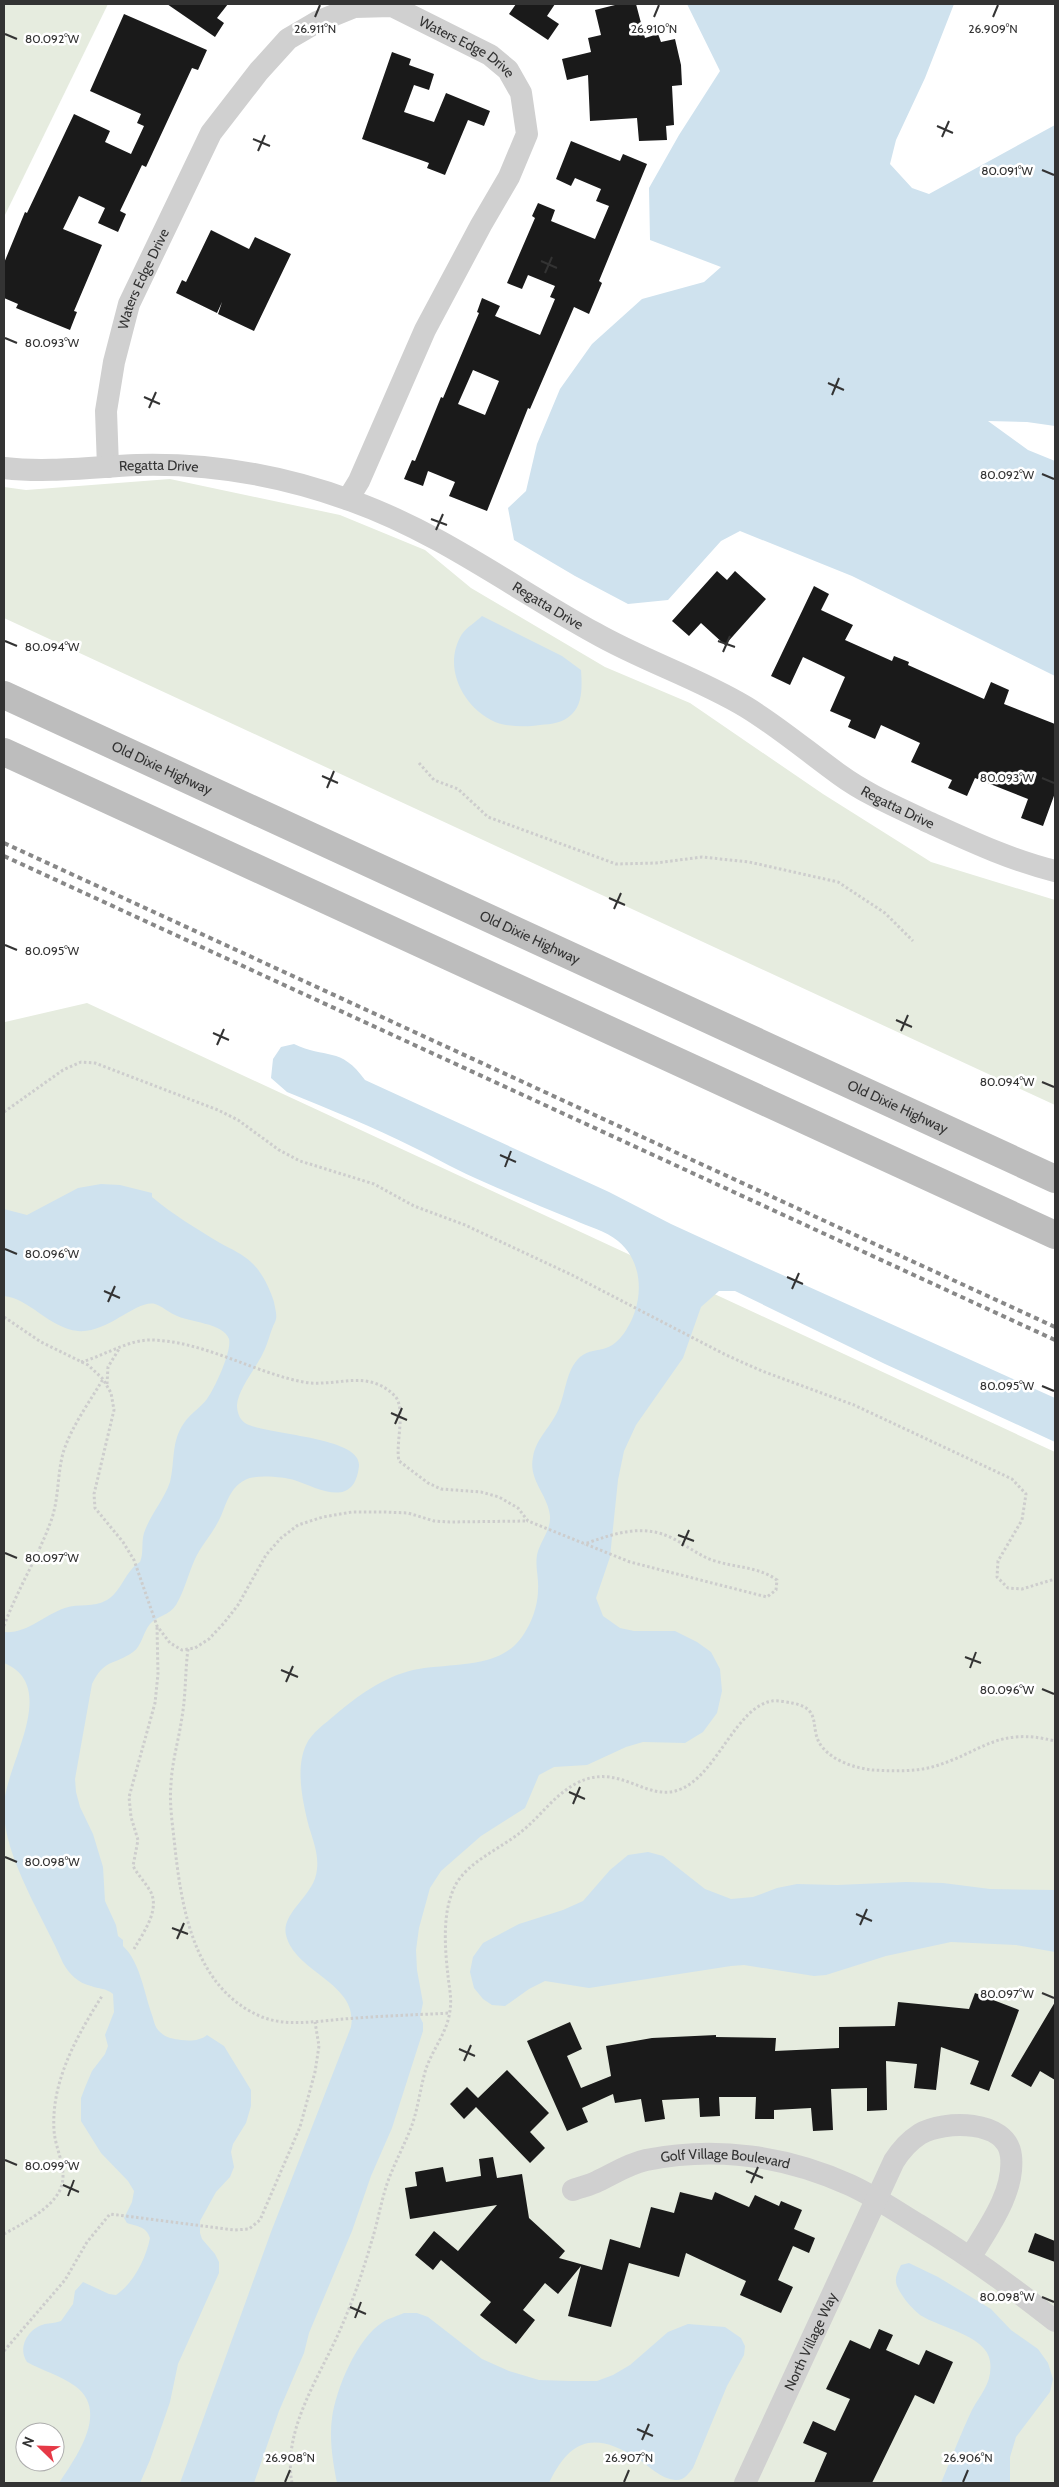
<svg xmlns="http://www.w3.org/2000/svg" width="1059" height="2487" font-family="Cabin,sans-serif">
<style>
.green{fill:#e6ecdf;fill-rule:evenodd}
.water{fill:#cfe2ee}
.building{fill:#1a1a1a;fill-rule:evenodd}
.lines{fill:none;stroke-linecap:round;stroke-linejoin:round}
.path{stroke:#cdcdcd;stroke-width:3;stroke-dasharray:2.5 2.5;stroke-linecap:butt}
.street{stroke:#d0d0d0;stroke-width:22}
.secondary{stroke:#bdbdbd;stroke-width:28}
.rail{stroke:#888;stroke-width:4;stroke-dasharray:5 4;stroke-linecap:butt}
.ticks{fill:none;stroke:#333;stroke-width:2}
.labels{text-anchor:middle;stroke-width:5;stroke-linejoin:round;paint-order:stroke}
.street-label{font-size:14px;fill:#333;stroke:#fff}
.ticks-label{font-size:12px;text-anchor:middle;fill:#333;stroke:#fff;stroke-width:5;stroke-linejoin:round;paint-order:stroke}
</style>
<rect width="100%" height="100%" fill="#fff"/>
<g class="green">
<path d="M4 4H108L4 217Z"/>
<path d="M170 479 340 515 425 550 471 588 605 667 690 703 823 794 931 862 1055 900V1105L4 618V487L26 490Z"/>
<path d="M87 1003 1055 1452V2483H4V1024L5 1022ZM25 2432H55V2462H25Z"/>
</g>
<g class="water">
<path d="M687 4H954L925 78 896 140 890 164 912 188 929 194 1055 125V426L1027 422 988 421 1028 450 1055 461V676L852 576 740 531 721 541 668 600 628 604 575 576 514 540 508 508 526 491 537 444 560 389 592 344 642 299 704 282 721 267 650 240 649 188 679 135 720 71Z"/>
<path d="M482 616 562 656 581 670C582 684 583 704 572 714 563 723 552 724 540 725 527 727 508 727 495 722 462 707 442 666 462 634 467 627 476 622 482 616Z"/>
<path d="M294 1044C325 1059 341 1046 365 1080L609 1192 671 1224 756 1263 1055 1398V1442L885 1364 735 1291H719L701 1307 683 1358 636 1425 624 1451 618 1480 610 1557 596 1598 603 1616 620 1628 634 1631H675L697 1642 711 1652 720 1669 722 1691 717 1713 703 1732 685 1743 643 1742 626 1747 587 1765 554 1767 539 1775 525 1808 481 1836 441 1871 430 1888 419 1928 416 1950 417 1970 423 2003 420 2017 423 2023V2031L392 2128 371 2176 352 2231 309 2333 304 2353 279 2411 254 2483H180L271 2232 351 2027C359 1983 295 1973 286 1935 281 1914 311 1897 316 1875 320 1858 314 1843 309 1827 303 1803 295 1769 306 1745 311 1733 326 1723 335 1715 357 1696 384 1677 413 1670 444 1663 488 1669 514 1646 528 1633 538 1609 538 1590 539 1578 535 1567 537 1555 540 1541 551 1531 550 1516 548 1495 528 1480 533 1457 536 1438 552 1426 559 1408 566 1391 566 1370 580 1357 589 1350 597 1351 606 1348 620 1344 631 1324 635 1311 643 1287 639 1258 618 1241 606 1231 587 1226 574 1220 544 1208 514 1195 484 1182 460 1172 438 1159 415 1148 373 1127 329 1109 287 1092L271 1078 273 1059 281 1047Z"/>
<path d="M101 1184 120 1185 152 1193V1197C172 1214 197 1229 220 1243 231 1249 243 1254 252 1263 262 1272 270 1289 274 1302 275 1309 278 1316 275 1322 270 1332 268 1344 263 1353 256 1368 238 1389 237 1405 237 1411 239 1419 245 1423 263 1435 362 1436 359 1466 354 1510 318 1488 294 1480 284 1477 254 1474 245 1480 230 1488 227 1502 221 1516 214 1532 202 1544 195 1559 188 1574 185 1590 176 1605 169 1616 158 1615 150 1624 143 1632 142 1646 133 1652 113 1666 105 1658 92 1684L75 1779 76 1792 80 1807 93 1834 103 1867 105 1901 116 1925 118 1936 123 1940V1946C140 1962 144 1992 152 2015 154 2021 155 2028 160 2032 166 2038 174 2039 181 2040 190 2041 200 2041 207 2035L224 2046 251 2090V2106L246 2123 233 2144 231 2152 234 2167 230 2177 216 2192 200 2221V2233L202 2239 215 2254 219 2262V2273L178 2364 170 2402 150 2460 140 2483H59C76 2457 110 2411 75 2386 60 2375 43 2371 27 2362 17 2348 28 2328 45 2324 50 2323 55 2323 61 2321L73 2304 75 2291 83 2282 109 2294 116 2295C134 2283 146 2258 150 2238 146 2226 138 2227 127 2223L124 2218 132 2202 134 2191 128 2181 101 2153 81 2121V2098L86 2085 92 2071 105 2054 108 2046 105 2035 114 2012 113 1994C106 1988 99 1989 91 1986 78 1983 69 1974 63 1963 44 1918 1 1854 4 1804 7 1762 60 1686 4 1663V1632C27 1634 44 1615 65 1608 79 1603 93 1608 107 1600 122 1591 125 1571 140 1562 144 1553 141 1543 144 1533 150 1515 164 1500 170 1482 175 1462 171 1441 184 1423 190 1414 200 1408 207 1399 215 1388 232 1351 229 1339 224 1323 188 1322 175 1315 168 1312 162 1306 155 1304 137 1299 107 1334 78 1331 49 1328 29 1298 4 1296V1209L27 1215 78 1188Z"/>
<path d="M648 1852 663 1856 705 1889 731 1899 753 1897 777 1888 797 1884 837 1885 906 1882 943 1883 990 1889 1055 1890V1952L1016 1945 951 1942 886 1956 826 1975 814 1976 744 1965 731 1966 589 1988 545 1981 529 1989 505 2006 492 2005 483 1999 474 1988 470 1972 473 1957 483 1943 519 1924 563 1910 583 1901 610 1870 628 1855Z"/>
<path d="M909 2263 938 2277 991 2309 1011 2330 1038 2349 1048 2363 1053 2379 1050 2392 1016 2437 1010 2457V2483H941C951 2459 961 2433 972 2410 981 2393 993 2382 990 2361 986 2335 940 2328 920 2315 913 2309 907 2303 902 2295 894 2283 894 2278 901 2265Z"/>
<path d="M404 2313H417L428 2317 482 2359 509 2371 539 2380 571 2381H597L613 2375 630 2365 668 2332 688 2324 725 2327 741 2338 745 2346 744 2355 727 2386 693 2468C688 2474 684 2481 675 2480 661 2479 649 2466 638 2459 596 2432 571 2437 549 2483H337C333 2463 329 2439 332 2418 336 2389 357 2338 383 2322 389 2318 398 2316 404 2313Z"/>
</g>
<g class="building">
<path d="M167 4H228L217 18 224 23 215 37Z"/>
<path d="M516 4H555L547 16 559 24 548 40 509 14Z"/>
<path d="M619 4H636L645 38 658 34 661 42 675 39 681 65 682 85 672 86 674 125 666 126 667 140 639 141 637 118 590 121 588 75 567 80 562 59 591 52 588 38 601 35 595 10Z"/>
<path d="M124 14 207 50 198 70 192 68 146 167 142 165 120 211 126 214 118 232 98 223 105 208 79 196 63 229 102 245 74 311 77 312 70 330 16 308 18 304 4 298V263L25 212 27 213 74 114 110 131 105 142 131 154 144 126 137 123 141 114 90 91Z"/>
<path d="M392 52 411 59 409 65 434 74 429 90 414 85 404 112 434 122 446 93 490 111 484 126 468 120 445 175 427 168 429 163 362 139Z"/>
<path d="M571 141 620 161 623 154 647 164 599 281 602 283 589 314 574 307 530 409 528 408 487 511 449 496 455 482 428 471 423 486 404 479 412 460 415 461 441 397 443 398 479 313 477 312 482 298 500 306 495 316 540 335 555 299 550 297 555 286 528 275 522 289 507 283 535 218 532 216 538 203 555 210 551 221 595 239 609 206 596 201 601 189 575 178 571 186 556 179ZM473 370 499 381 485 415 458 404Z"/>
<path d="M211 230 249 249 255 237 291 254 254 331 218 314 222 302 217 313 176 293 182 280 186 282Z"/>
<path d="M717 571 727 580 735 571 766 599 725 645 701 623 689 636 672 621Z"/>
<path d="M814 586 829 594 821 610 853 625 845 640 892 661 894 656 909 662 908 665 984 699 991 682 1009 690 1004 704 1055 724V793L1043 826 1021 818 1028 799 975 778 967 796 948 788 952 780 911 762 920 743 881 725 875 739 848 727 851 720 830 711 845 677 803 657 790 685 771 676Z"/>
<path d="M975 1993 1019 2010 989 2091 970 2084 979 2061 941 2047 936 2090 914 2088 917 2064 886 2061 887 2110 867 2111V2088L831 2089 833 2130 813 2131 811 2108 774 2110V2119H755L756 2097H719L720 2116 700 2117 699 2098 662 2100 665 2119 645 2122 641 2099 615 2103 613 2094 582 2108 588 2122 567 2131 527 2041 570 2022 582 2049 567 2056 581 2088 611 2076 606 2046 652 2038 716 2035V2037L776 2038 775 2051 839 2048V2027L895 2026 898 2002 969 2009Z"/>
<path d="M1055 2002V2080L1040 2071 1031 2087 1011 2076Z"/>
<path d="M507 2070 549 2113 530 2132 545 2148 530 2163 476 2107 464 2119 450 2104 467 2087 478 2098Z"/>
<path d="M493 2157 497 2178 522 2174 529 2218 565 2251 559 2258 602 2270 610 2239 640 2248 651 2207 674 2213 680 2192 712 2200 715 2192 749 2207 755 2195 779 2206 781 2201 802 2210 794 2229 815 2238 809 2253 793 2246 778 2280 793 2287 781 2313 740 2295 746 2281 686 2253 679 2277 629 2263 611 2327 568 2316 581 2266 558 2294 545 2283 523 2310 535 2320 516 2344 480 2315 491 2302 441 2260 433 2270 415 2255 434 2231 458 2251 497 2205 410 2219 405 2188 417 2186 415 2172 443 2167 446 2182 481 2176 479 2159Z"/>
<path d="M1035 2233 1055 2241V2262L1028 2252Z"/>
<path d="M879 2329 893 2335 886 2350 919 2365 926 2350 953 2362 934 2404 915 2395 872 2483H814L827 2453 803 2443 813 2421 835 2431 850 2399 826 2389 850 2340 870 2349Z"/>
</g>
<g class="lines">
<g class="path">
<path d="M419 763 434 780 458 789 488 817 616 864 656 863 702 857 749 862 838 882 885 913 913 941"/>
<path d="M4 1112 63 1070 81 1062 95 1063 218 1110 238 1120 279 1150 300 1161 374 1184 414 1206 465 1225 572 1275 726 1355 762 1371 854 1405 1012 1479 1026 1494 1022 1520 998 1561 997 1577 1008 1588 1022 1589 1055 1579"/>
<path d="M4 1317 41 1342 88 1365 103 1379 111 1393 114 1410 94 1494 95 1508 123 1542 134 1560 157 1626 170 1643 182 1650 195 1648 209 1639 224 1623 238 1605 266 1555 281 1538 298 1525 323 1517 352 1512H384L408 1513 434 1521 450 1522 528 1521"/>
<path d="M81 1362C104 1356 129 1339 153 1340 205 1342 253 1372 303 1382 335 1388 366 1368 394 1395 407 1407 395 1444 399 1461L428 1483 441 1489 481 1492 499 1497 518 1508 528 1521 630 1562 767 1597 776 1590 777 1580C757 1566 735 1568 712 1560 698 1555 686 1545 672 1538 641 1523 614 1534 584 1544"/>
<path d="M107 1384 108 1367 119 1349"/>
<path d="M4 1626C17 1590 38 1557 51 1521 59 1499 57 1476 63 1453 71 1427 89 1403 103 1379"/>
<path d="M188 1649C185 1672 186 1694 182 1717 179 1739 172 1761 171 1784 169 1805 173 1827 175 1848 182 1911 195 1989 262 2017 288 2027 317 2021 344 2019 379 2016 414 2015 450 2013"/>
<path d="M134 1949C143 1933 162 1908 149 1889 144 1881 138 1875 133 1866L138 1840 131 1817 129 1797 155 1703 158 1674 157 1626"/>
<path d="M4 2234C22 2224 51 2209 60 2190 69 2170 55 2150 54 2130 51 2081 77 2036 102 1996"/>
<path d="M4 2351 65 2280 87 2242 110 2214 234 2230 249 2229 260 2220 300 2127 315 2072 319 2046 315 2022"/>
<path d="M292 2483C282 2430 320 2376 340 2330 353 2301 363 2271 372 2240 378 2221 381 2201 388 2181 395 2162 405 2144 412 2125 418 2108 420 2090 425 2072 431 2051 448 2032 450 2010 452 1999 449 1986 448 1976 445 1949 442 1914 454 1888 465 1863 500 1849 521 1832 541 1816 554 1795 577 1783 620 1761 647 1804 681 1789 717 1774 736 1707 772 1701 777 1700 786 1702 792 1703 825 1709 807 1730 823 1748 834 1761 855 1768 872 1770 892 1771 913 1772 932 1767 982 1753 996 1726 1055 1741"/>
</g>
<g class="street">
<path id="s1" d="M108 467 106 411 114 362 129 304 211 133 259 71 288 39 317 22 354 7 392 6 490 55 508 70 521 93 527 134 509 177 481 225 425 330 359 481 348 499"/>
<path id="s2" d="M4 468C48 473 92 467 137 465 209 463 284 476 352 501 441 533 513 588 595 633 644 661 698 678 746 707 779 727 808 752 840 775 866 794 897 807 926 821 968 840 1010 860 1055 871"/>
<path id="s3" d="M573 2190C581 2187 591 2185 598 2181 615 2173 628 2164 646 2160 716 2146 786 2156 850 2185 874 2196 896 2211 919 2225 967 2254 1011 2286 1055 2321"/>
<path id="s4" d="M745 2483 894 2161C901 2150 909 2141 920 2134 944 2120 1007 2119 1011 2156 1015 2192 988 2228 971 2256"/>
</g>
<g class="secondary">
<path id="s5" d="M4 695 1055 1179"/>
<path d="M4 752 1055 1235"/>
</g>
<g class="rail">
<path d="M4 843 1055 1327"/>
<path d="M4 856 1055 1340"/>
</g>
</g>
<path class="ticks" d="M315 17 320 5M654 17 659 5M993 17 998 5M5 34 17 39M937 126 953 133M942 137 949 121M253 139 270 146M258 151 265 135M1042 170 1054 175M541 261 557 268M545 273 552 257M5 338 17 343M828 383 844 390M832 395 839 378M144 397 160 404M149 408 156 392M1042 474 1054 479M431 519 447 525M436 530 443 514M5 641 17 646M718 641 735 647M723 652 730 636M322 776 338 783M1042 778 1054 783M327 788 334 771M609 898 625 905M614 909 621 893M5 945 17 950M896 1020 912 1027M901 1031 908 1015M213 1033 229 1040M217 1045 224 1029M1042 1082 1054 1087M500 1155 516 1162M505 1167 511 1151M5 1249 17 1254M787 1277 803 1284M792 1289 799 1273M104 1291 120 1298M108 1302 115 1286M1042 1386 1054 1391M391 1413 407 1420M395 1424 402 1408M678 1535 694 1541M682 1546 689 1530M5 1553 17 1558M965 1657 981 1663M970 1668 976 1652M281 1670 298 1677M286 1682 293 1666M1042 1689 1054 1694M569 1792 585 1799M573 1804 580 1787M5 1857 17 1862M856 1914 872 1921M860 1925 867 1909M172 1928 188 1934M177 1939 184 1923M1042 1993 1054 1998M459 2049 475 2056M464 2061 471 2045M5 2160 17 2165M746 2171 763 2178M751 2183 758 2167M63 2185 79 2192M68 2196 74 2180M1042 2297 1054 2302M350 2307 366 2314M355 2318 361 2302M637 2429 653 2436M642 2440 649 2424M285 2482 290 2470M624 2482 629 2470M963 2482 968 2470"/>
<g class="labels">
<g class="street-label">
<text dy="5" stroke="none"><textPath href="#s1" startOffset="674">Waters Edge Drive</textPath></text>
<text dy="5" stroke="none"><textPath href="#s1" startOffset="194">Waters Edge Drive</textPath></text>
<text dy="5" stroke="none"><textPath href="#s2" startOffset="155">Regatta Drive</textPath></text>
<text dy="5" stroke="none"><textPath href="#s2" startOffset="575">Regatta Drive</textPath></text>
<text dy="5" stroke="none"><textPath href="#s5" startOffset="174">Old Dixie Highway</textPath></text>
<text dy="5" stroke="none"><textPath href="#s2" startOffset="980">Regatta Drive</textPath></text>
<text dy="5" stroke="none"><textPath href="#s5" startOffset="579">Old Dixie Highway</textPath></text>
<text dy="5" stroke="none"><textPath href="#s5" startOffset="984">Old Dixie Highway</textPath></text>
<text dy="5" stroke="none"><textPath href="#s3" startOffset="159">Golf Village Boulevard</textPath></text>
<text dy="5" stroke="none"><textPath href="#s4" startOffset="156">North Village Way</textPath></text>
</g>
</g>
<g class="ticks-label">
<text x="315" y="33">26.911°N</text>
<text x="993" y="33">26.909°N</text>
<text x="654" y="33">26.910°N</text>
<text x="52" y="43">80.092°W</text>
<text x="1007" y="175">80.091°W</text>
<text x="52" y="347">80.093°W</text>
<text x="1007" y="479">80.092°W</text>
<text x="52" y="651">80.094°W</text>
<text x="1007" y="782">80.093°W</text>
<text x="52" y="955">80.095°W</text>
<text x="1007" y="1086">80.094°W</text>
<text x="52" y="1258">80.096°W</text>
<text x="1007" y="1390">80.095°W</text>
<text x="52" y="1562">80.097°W</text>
<text x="1007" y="1694">80.096°W</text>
<text x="52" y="1866">80.098°W</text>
<text x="1007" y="1998">80.097°W</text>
<text x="52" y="2170">80.099°W</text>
<text x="1007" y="2301">80.098°W</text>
<text x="290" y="2462">26.908°N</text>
<text x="629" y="2462">26.907°N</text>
<text x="968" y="2462">26.906°N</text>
</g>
<rect width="1059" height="2487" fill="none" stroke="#333333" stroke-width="10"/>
<g transform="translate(40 2447) rotate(293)"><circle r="24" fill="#ffffff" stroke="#adadad"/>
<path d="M0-4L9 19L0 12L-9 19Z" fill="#e63946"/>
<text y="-8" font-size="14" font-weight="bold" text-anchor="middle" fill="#333333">N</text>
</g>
</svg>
